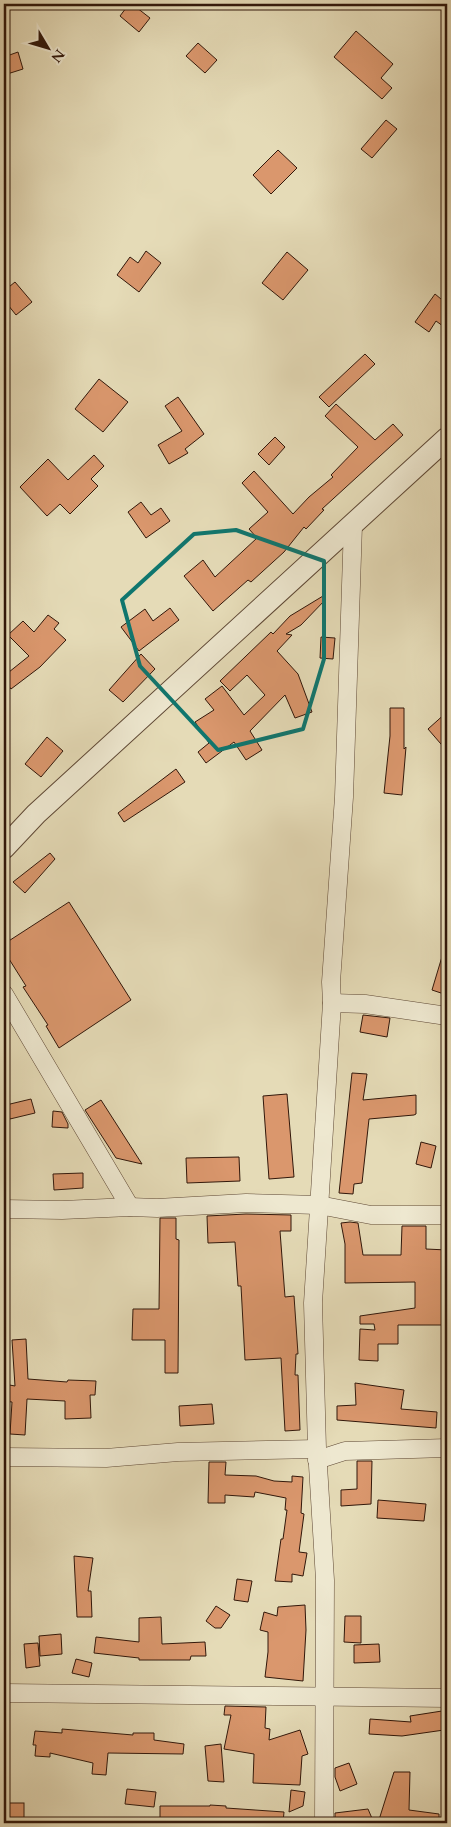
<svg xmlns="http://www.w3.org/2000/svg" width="451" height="1827" font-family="Cardo,serif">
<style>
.building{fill:#da976d;stroke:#31170a}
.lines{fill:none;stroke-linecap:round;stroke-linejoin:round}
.minor-casing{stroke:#5e4835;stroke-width:19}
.tertiary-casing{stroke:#5e4835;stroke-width:23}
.minor{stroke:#eee8d0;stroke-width:18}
.tertiary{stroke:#eee8d0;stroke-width:21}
.marked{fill:none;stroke:#0f766e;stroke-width:4;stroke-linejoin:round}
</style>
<rect width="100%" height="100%" fill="#e5dbb7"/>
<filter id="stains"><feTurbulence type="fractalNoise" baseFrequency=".004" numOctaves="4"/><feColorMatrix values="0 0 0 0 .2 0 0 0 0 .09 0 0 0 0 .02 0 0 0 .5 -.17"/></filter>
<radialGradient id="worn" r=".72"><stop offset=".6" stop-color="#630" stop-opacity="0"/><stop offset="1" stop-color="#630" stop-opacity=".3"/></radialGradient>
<g class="building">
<path d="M129 4H132L150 18 139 32 120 16Z"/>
<path d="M356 31 393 64 381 78 392 88 382 99 334 57Z"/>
<path d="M198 43 217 60 205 73 186 56Z"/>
<path d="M18 52 23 69 4 75V57Z"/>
<path d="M386 120 397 129 372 158 361 149Z"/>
<path d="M278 150 297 168 271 194 253 175Z"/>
<path d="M146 251 161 263 139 292 117 275 130 257 138 263Z"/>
<path d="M287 252 308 270 283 300 262 283Z"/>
<path d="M15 282 32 302 16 315 4 300V291Z"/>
<path d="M435 294 447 304V329L436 321 429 332 415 322Z"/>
<path d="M365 354 375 364 329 407 319 397Z"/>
<path d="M99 379 128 402 103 432 75 409Z"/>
<path d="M178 397 204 434 185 449 188 453 169 464 158 445 182 431 165 406Z"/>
<path d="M336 404 375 440 393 424 403 435 322 509 324 510 306 529 304 527 284 552 251 582 248 580 213 611 184 576 203 560 215 577 257 538 249 529 268 512 242 483 254 471 293 514 309 497 333 477 331 475 358 447 325 416Z"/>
<path d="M275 437 285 447 269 465 258 454Z"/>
<path d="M94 455 104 466 91 479 98 486 70 514 60 504 47 516 20 487 48 459 68 480Z"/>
<path d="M141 502 151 515 161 508 170 521 146 538 128 512Z"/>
<path d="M323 596 326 599 301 625 286 634 292 635 277 651 298 674 312 712 295 718 285 695 250 731 262 750 246 760 234 742 206 763 198 752 209 743 195 722 214 710 205 699 222 686 244 715 265 695 247 675 230 691 220 681 271 632 273 634 290 616Z"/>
<path d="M170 608 179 620 139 651 121 627 145 609 153 621Z"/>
<path d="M48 615 59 623 54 629 66 640 40 667 11 689 4 680V676L29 656 8 635 23 621 34 632Z"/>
<path d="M321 637 335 638 333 659 320 658Z"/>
<path d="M141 654 155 669 123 702 109 690Z"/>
<path d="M390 708H404V749L406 747 402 795 384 793 390 736Z"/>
<path d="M447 712V751L428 729Z"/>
<path d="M47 737 63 751 41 777 25 764Z"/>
<path d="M176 769 185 782 124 822 118 813Z"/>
<path d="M50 853 55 859 25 893 13 882Z"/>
<path d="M69 902 131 1000 59 1048 46 1026 48 1025 23 987 26 986 4 951V944Z"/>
<path d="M444 950 447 951V995L432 990Z"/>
<path d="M363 1015 390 1018 387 1037 360 1032Z"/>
<path d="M352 1073 367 1074 363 1100 416 1095V1114L414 1115 369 1119 362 1183 354 1184 353 1194 339 1193Z"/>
<path d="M287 1094 294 1177 269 1179 263 1096Z"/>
<path d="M31 1099 35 1113 10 1119 6 1105Z"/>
<path d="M101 1100 142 1164 116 1158 85 1110Z"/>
<path d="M53 1111 62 1112 68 1124V1128L52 1127Z"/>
<path d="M421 1142 436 1146 431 1168 416 1164Z"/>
<path d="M239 1157 240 1181 187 1183 186 1158Z"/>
<path d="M83 1173V1188L54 1190 53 1174Z"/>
<path d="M246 1214 291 1215V1231H280L285 1297 294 1296 298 1354H296L295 1375H298L300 1430 285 1431 281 1358 245 1360 241 1286H238L235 1242 208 1243 207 1216Z"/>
<path d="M160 1218H176V1239L179 1240 178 1373H165V1340H132L133 1309H159Z"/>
<path d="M350 1222 358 1223 363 1255H401L402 1226H426V1249L447 1250V1325H398V1344H378V1361L359 1360 360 1329 375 1330 374 1324H360V1316L415 1308V1282L345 1283V1244L341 1223Z"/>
<path d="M26 1339 28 1379 67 1382 68 1380 96 1381 95 1395H90L91 1418 65 1419V1401L27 1399 25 1435 10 1434 12 1402 4 1401V1384L15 1386 12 1340Z"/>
<path d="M355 1383 404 1390 401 1409 437 1412 436 1428 337 1420V1406L356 1405Z"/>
<path d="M212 1404 214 1424 180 1426 179 1406Z"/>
<path d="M357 1461H372L371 1504 341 1506V1490L357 1489Z"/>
<path d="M209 1462H226L225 1475 256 1476 274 1481 292 1482V1476L303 1477 301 1513 304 1514 299 1552 307 1553 303 1576 292 1574V1582L275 1581 281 1539H283L287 1510H285L286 1498 255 1492 254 1497 225 1495V1503H208Z"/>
<path d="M378 1500 426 1504 424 1521 377 1518Z"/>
<path d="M74 1556 93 1558 88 1591H91L92 1617H77Z"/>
<path d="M237 1579 252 1581 248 1602 234 1600Z"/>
<path d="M305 1605 306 1630 303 1681 265 1677 268 1652V1632L260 1630 264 1612 277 1616 278 1607Z"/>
<path d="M216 1606 230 1615 221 1628H215L206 1621Z"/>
<path d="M345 1616H361V1643L344 1642Z"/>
<path d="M161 1617 162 1644 205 1642 206 1656H191L190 1660H139V1658L94 1653 96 1637 139 1642V1618Z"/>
<path d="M61 1634 62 1654 40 1656 39 1636Z"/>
<path d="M38 1643 40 1666 26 1668 24 1644Z"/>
<path d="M379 1644 380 1662 354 1663V1645Z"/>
<path d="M76 1659 92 1663 89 1677 72 1673Z"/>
<path d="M225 1706 266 1707 265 1728 270 1729 269 1740 300 1730 308 1754 302 1756 300 1785 253 1783 254 1754 224 1749 231 1715H224Z"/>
<path d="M442 1711 444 1730 402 1736 369 1734 370 1719 411 1722 410 1716Z"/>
<path d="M62 1729 133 1735V1733H154V1740L184 1744 183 1754 108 1753 106 1775 92 1774 93 1763 50 1753V1757L35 1756 36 1745H33L35 1731 62 1733Z"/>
<path d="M221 1744 224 1782 208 1781 205 1746Z"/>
<path d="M349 1763 357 1784 340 1791 335 1777V1768Z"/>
<path d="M394 1772H410L409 1810 439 1814V1823H378Z"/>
<path d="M127 1789 156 1792 154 1807 125 1804Z"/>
<path d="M291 1790 305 1792 303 1806 289 1812Z"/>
<rect x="4" y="1803" width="20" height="20"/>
<path d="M210 1805 226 1806V1808L284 1812 283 1823H160V1806H210Z"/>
<path d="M368 1809 374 1823H335V1813Z"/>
</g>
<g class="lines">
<g class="minor-casing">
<g id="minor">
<path d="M4 994 130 1207"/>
<path d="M332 1003 365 1004 447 1016"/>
<path d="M4 1209 62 1210 130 1207 157 1208 246 1203 319 1205 371 1215H447"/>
<path d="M4 1457 106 1458 178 1452 317 1449"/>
<path d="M317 1460 345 1451 447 1448"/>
<path d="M4 1693 447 1698"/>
<path d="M324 1823 325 1580 317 1449 313 1303 332 1003 331 982 344 797 353 525"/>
</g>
</g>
<g class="tertiary-casing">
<path id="tertiary" d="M4 848 36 814 447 438"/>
</g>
<use href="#minor" class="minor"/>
<use href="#tertiary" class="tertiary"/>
</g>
<path class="marked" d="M236 530 324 561V659L303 729 218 750 140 666 122 600 194 534Z"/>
<rect width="451" height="1827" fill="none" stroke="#e5dbb7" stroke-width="20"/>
<rect x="5" y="5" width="441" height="1817" fill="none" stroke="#31170a" stroke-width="2.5"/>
<rect x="10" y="10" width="431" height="1807" fill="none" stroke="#31170a"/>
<g transform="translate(48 48) rotate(128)" stroke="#eee8d0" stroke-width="4" paint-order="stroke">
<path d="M0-4L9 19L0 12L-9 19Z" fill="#31170a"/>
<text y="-8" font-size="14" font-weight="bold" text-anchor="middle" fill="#31170a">N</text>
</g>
<rect width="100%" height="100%" filter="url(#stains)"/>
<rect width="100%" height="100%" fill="url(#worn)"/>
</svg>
